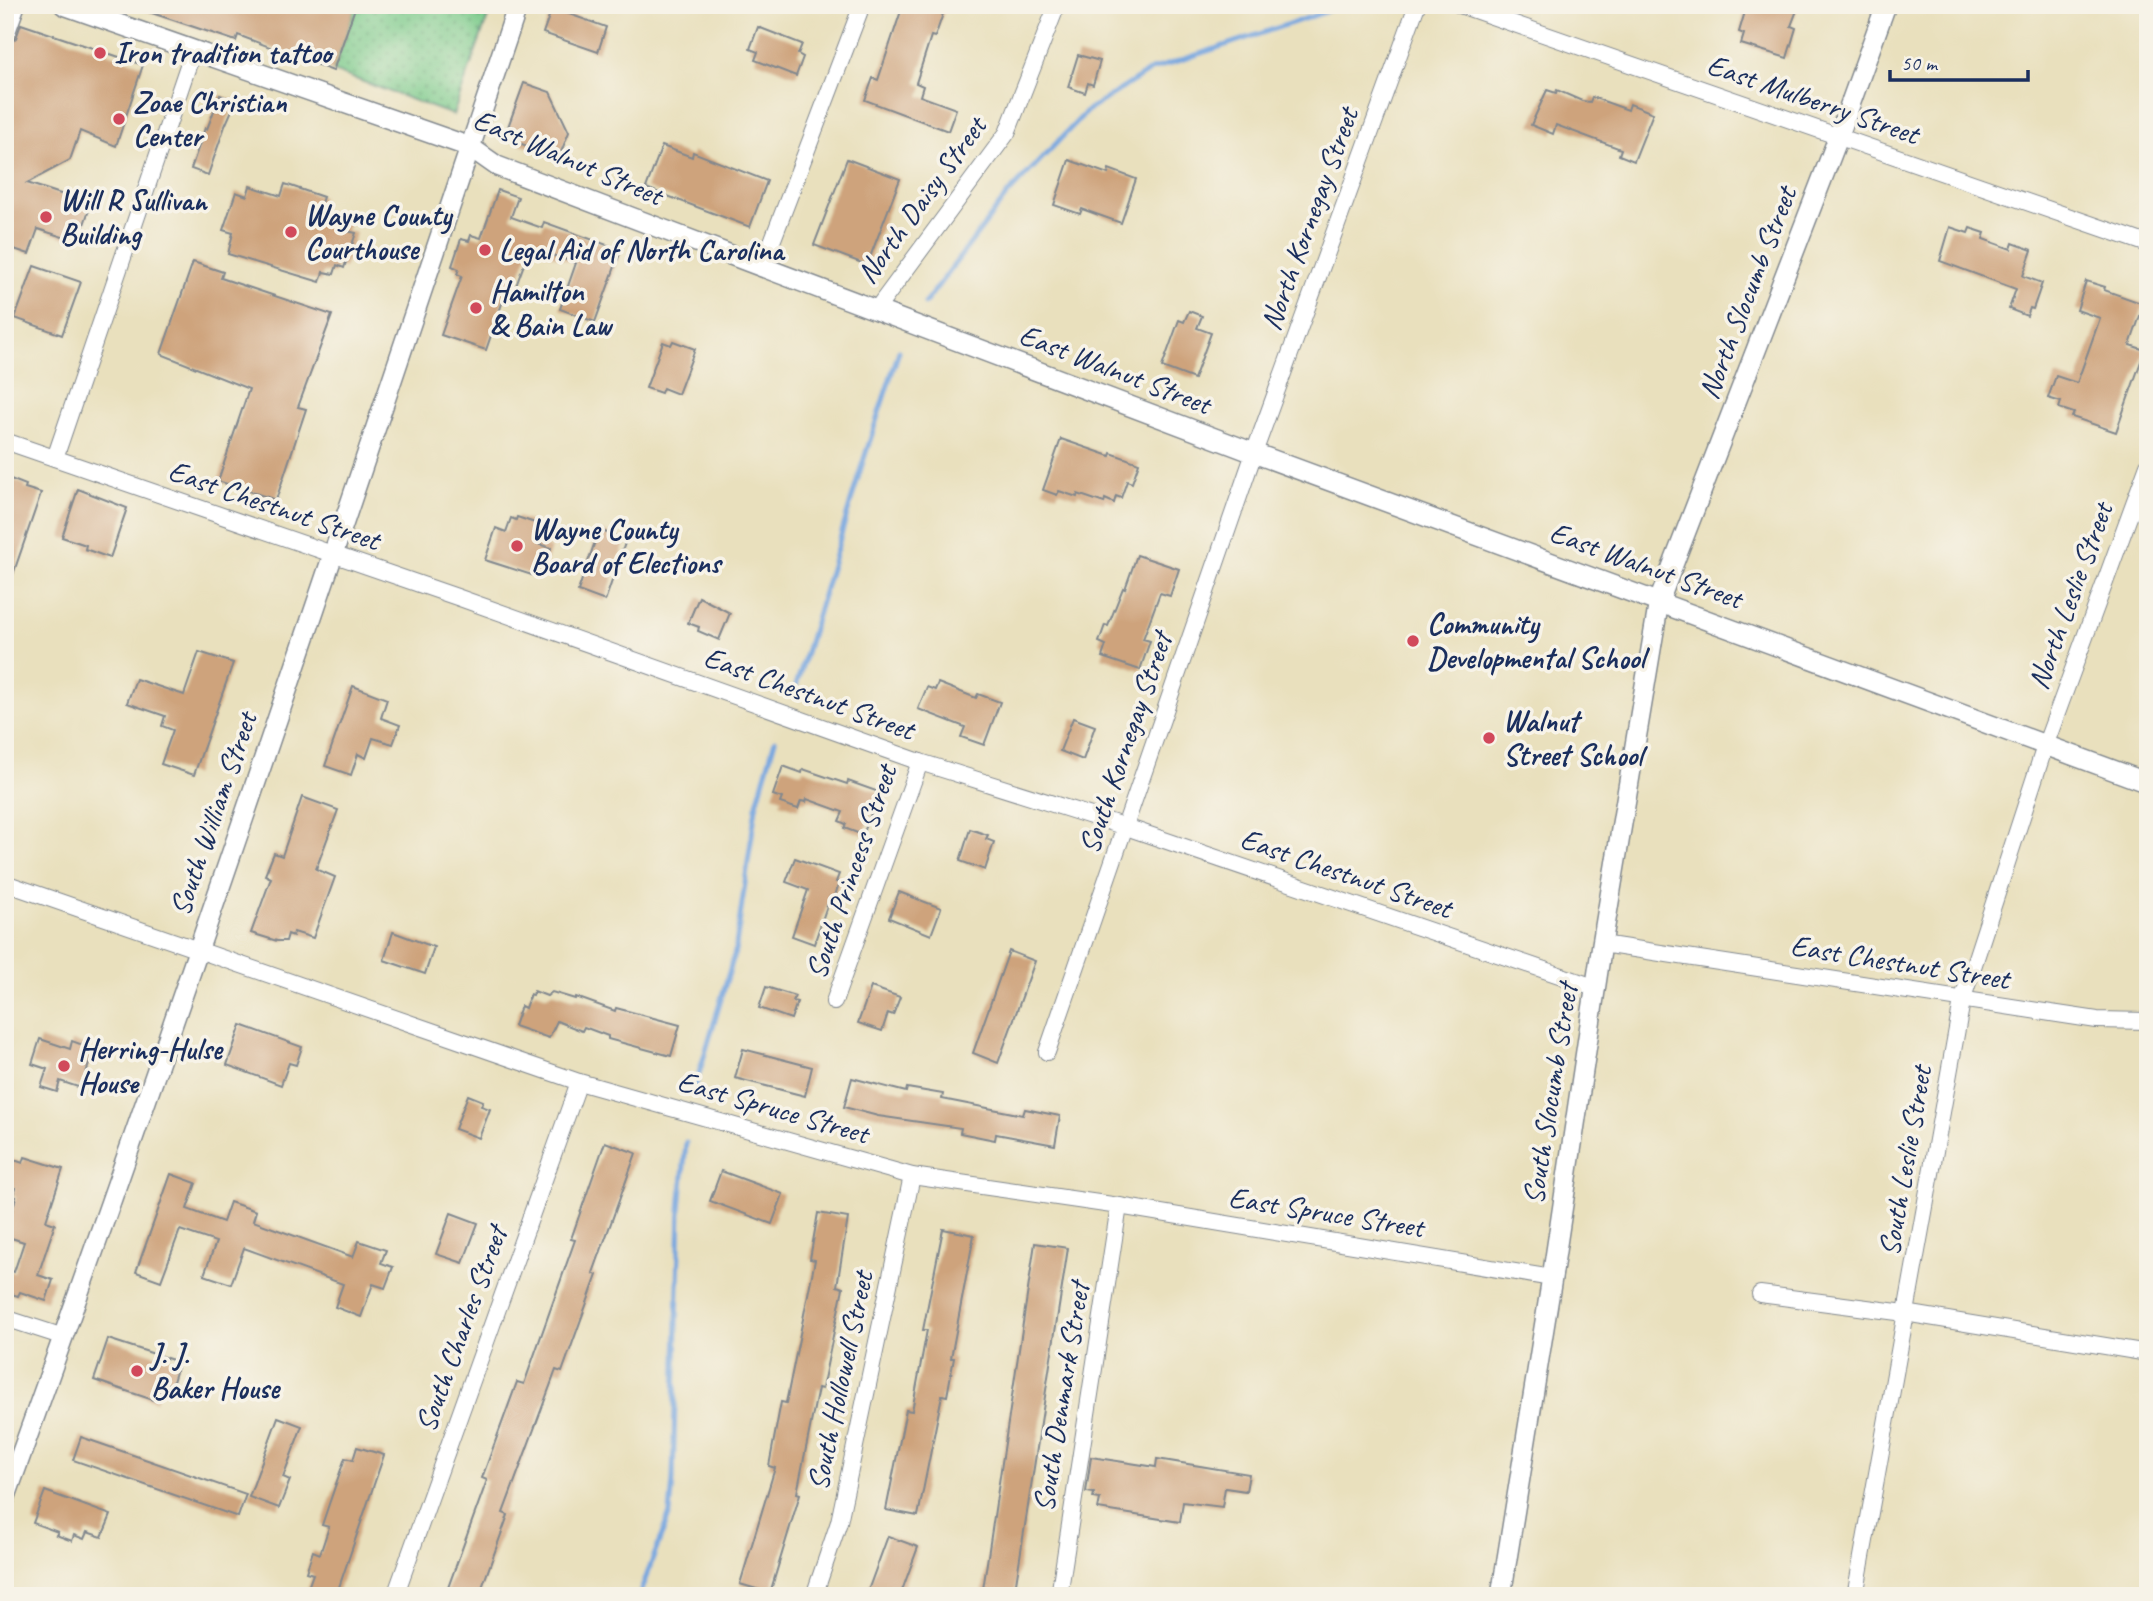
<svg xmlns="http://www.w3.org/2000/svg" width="2153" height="1601" font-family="Caveat,sans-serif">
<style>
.green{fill:url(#green-dots);stroke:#4c7d74;stroke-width:2}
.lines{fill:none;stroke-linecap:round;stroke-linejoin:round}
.stream{stroke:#75a5df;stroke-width:5}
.building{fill:#cea37b}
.minor-casing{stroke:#82888e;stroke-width:18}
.tertiary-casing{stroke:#82888e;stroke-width:22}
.minor{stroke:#fff;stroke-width:16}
.tertiary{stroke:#fff;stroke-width:19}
.poi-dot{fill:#d1495b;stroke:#f7f3e8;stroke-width:2.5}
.labels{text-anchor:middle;stroke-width:7;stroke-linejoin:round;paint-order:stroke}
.poi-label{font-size:30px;font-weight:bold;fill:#1b2f5e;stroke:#f7f3e8;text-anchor:start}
.street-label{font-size:30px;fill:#1b2f5e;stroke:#f7f3e8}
</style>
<defs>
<pattern id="green-dots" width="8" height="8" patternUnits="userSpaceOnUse" patternTransform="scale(1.75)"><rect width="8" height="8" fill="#7ccb8b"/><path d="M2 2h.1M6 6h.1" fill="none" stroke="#65a575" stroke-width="1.8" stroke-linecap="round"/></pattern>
</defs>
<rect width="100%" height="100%" fill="#f7f3e8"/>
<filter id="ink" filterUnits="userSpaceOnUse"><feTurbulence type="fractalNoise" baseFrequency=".0143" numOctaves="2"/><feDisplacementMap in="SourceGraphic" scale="14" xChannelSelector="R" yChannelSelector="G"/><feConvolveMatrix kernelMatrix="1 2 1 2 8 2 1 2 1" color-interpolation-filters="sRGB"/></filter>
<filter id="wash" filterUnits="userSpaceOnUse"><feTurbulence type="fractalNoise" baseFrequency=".00686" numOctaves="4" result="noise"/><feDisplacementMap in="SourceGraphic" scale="28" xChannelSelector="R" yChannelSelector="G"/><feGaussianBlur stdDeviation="1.57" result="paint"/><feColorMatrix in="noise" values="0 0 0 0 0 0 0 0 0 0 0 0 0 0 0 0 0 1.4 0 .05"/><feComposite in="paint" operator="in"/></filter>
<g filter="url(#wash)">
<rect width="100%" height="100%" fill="#e9e0bd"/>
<path class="green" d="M356 5H492L453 115 333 71Z"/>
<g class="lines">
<g class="stream">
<path d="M925 303 1007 195 1087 111 1151 70 1322 13 1338 5"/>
<path d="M796 686 861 468 899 351"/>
<path d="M695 1087 735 952 756 807 775 740"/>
<path d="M639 1596 670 1513 673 1481 680 1209 686 1142"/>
</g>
</g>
<g id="blocks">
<g class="building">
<path d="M138 5H356L333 71 238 35 236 41 137 8Z"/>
<path d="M903 5H946L935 37 931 36 916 83 923 86 920 96 956 109 948 131 865 100 873 78 878 80Z"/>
<path d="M1747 5H1799L1791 26 1796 28 1787 58 1741 44 1744 34 1739 32Z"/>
<path d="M552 8 606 27 598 52 543 33Z"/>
<path d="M21 24 143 65 116 146 80 131 70 160 27 183 91 204 78 242 38 229 29 254 5 246V53L8 45 16 38Z"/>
<path d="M758 27 802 44 798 54 803 57 796 76 755 60 758 52 750 49Z"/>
<path d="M1078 55 1100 61 1093 85 1088 83 1085 93 1068 87Z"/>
<path d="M524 83 550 92 569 132 559 157 504 138Z"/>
<path d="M1547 90 1556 93 1557 90 1582 101 1590 102 1592 97 1628 110 1630 104 1653 113 1634 161 1619 155 1621 149 1556 125 1553 134 1531 125Z"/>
<path d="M220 95 236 101 225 126 208 175 191 169 205 128 207 129Z"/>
<path d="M662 146 692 157 693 152 767 181 750 227 646 188Z"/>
<path d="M847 159 900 179 867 265 814 245Z"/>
<path d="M1069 160 1108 174 1109 169 1136 179 1121 223 1082 209 1080 214 1054 205Z"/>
<path d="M285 184 323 197 319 209 351 220 347 231 356 233 344 268 337 265 334 274 323 272 320 282 228 254 233 233 223 230 236 192 247 196 250 186 281 196Z"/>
<path d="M498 190 518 197 511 217 542 228 544 222 621 250 595 322 560 309 576 263 530 248 513 294 506 292 486 350 441 335 462 276 457 274 459 269 452 266 461 239 469 241 471 235 481 238Z"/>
<path d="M1950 227 1968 233 1970 228 1985 233 1983 239 2011 249 2013 243 2032 250 2023 276 2042 283 2033 309 2030 308 2027 316 2009 309 2016 289 1940 261Z"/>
<path d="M193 262 223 272 221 278 332 315 298 407 306 409 276 500 218 481 249 389 161 354Z"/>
<path d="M34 266 81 282 62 335 15 318Z"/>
<path d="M2086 281 2105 287 2104 290 2144 304 2130 345 2145 350 2116 432 2072 417 2074 413 2059 408 2061 402 2048 398 2056 376 2077 383 2100 318 2077 310Z"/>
<path d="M1189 311 1202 316 1197 328 1211 333 1194 379 1162 367 1179 320 1184 322Z"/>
<path d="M673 341 695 349 678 394 663 388 661 393 646 388 663 342 671 345Z"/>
<path d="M1061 439 1110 456 1111 453 1139 463 1132 483 1127 481 1121 498 1116 496 1114 503 1105 499 1104 503 1078 494 1077 497 1059 491 1057 495 1043 490Z"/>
<path d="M8 478 26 485 25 488 41 493 8 589H5V487Z"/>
<path d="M78 489 127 508 110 558 85 549 86 545 62 537Z"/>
<path d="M517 517 544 526 538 544 551 548 541 578 485 560 496 528 506 532 511 518 516 520Z"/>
<path d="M599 530 626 540 605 601 578 591Z"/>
<path d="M1137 555 1179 569 1170 596 1160 593 1143 639 1150 641 1140 670 1102 657 1106 645 1099 642 1105 625 1108 626 1123 588 1125 589Z"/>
<path d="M699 597 730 613 719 640 698 631 699 627 688 623Z"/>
<path d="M199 652 233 663 194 775 161 764 173 730 162 726 165 716 127 703 136 679 184 695Z"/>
<path d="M938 683 976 698 978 694 1000 702 984 745 961 737 965 727 918 709 927 687 935 690Z"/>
<path d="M353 686 387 699 381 718 400 725 393 744 373 738 366 758 358 754 351 775 325 766Z"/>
<path d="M1073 718 1095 726 1083 760 1060 751Z"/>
<path d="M783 766 802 773 803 769 847 784 848 781 879 792 863 835 844 828 846 824 839 821 843 812 807 799 806 802 801 801 798 809 780 803 782 798 773 795Z"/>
<path d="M302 797 338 810 316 869 335 877 313 938 294 932 293 936 288 934 286 941H277L251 933 271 878 265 875 274 853 282 856Z"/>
<path d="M970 829 988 835 986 839 994 842 985 870 960 861Z"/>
<path d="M795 858 839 874 836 882 839 883 834 899 830 897 814 944 792 936 808 890 786 882Z"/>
<path d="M899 892 941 908 931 935 889 918Z"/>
<path d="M393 932 434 947 425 974 384 960Z"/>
<path d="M1009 951 1035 961 998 1063 973 1053Z"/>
<path d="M766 987 795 996 793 1001 797 1002 791 1019 759 1008Z"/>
<path d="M871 987 900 997 893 1015 888 1013 882 1031 858 1023Z"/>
<path d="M534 991 547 996 552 992 575 999 576 997 615 1011 616 1008 680 1025 671 1056 608 1039V1036L584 1027 582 1031 557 1021 549 1038 514 1026 521 1006 525 1008 530 994 533 995Z"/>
<path d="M241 1025 302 1047 296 1065 289 1063 281 1085 227 1065Z"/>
<path d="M40 1039 70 1049 72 1041 94 1049 81 1088 60 1081 57 1092 41 1087 47 1069 32 1064Z"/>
<path d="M743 1049 812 1067 805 1096 735 1078Z"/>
<path d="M852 1078 906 1092 907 1088 943 1094 942 1099 1023 1115 1025 1109 1060 1116 1055 1145 996 1134 995 1140 960 1133 961 1128 878 1116 844 1107Z"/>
<path d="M468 1095 483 1101 481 1106 490 1109 479 1138 455 1129Z"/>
<path d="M605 1142 636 1153 593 1273 597 1275 562 1372 556 1370 503 1513 508 1515 479 1596H445L487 1480 482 1478 517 1382 524 1384 575 1240 571 1239Z"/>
<path d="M5 1157 23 1163 25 1157 63 1169 46 1221 55 1224 38 1275 53 1280 46 1301 20 1292 18 1296 5 1292V1269L14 1272 24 1242 5 1236 16 1197 13 1196 15 1188 5 1185Z"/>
<path d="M721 1171 783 1194 772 1224 710 1201Z"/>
<path d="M171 1174 196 1183 187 1209 223 1222 230 1202 256 1211 253 1221 353 1257 359 1241 386 1250 381 1263 393 1267 385 1288 373 1284 361 1317 335 1307 343 1284 244 1248 231 1284 204 1275 216 1242 180 1230 161 1281 136 1272Z"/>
<path d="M451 1213 478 1223 463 1263 436 1254Z"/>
<path d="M818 1213 848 1218 837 1286 843 1288 822 1389 818 1388 797 1493 800 1494 770 1593 740 1584 775 1468 769 1466 781 1402 786 1403 815 1260 810 1259Z"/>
<path d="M943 1229 974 1235 951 1358H954L947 1396 942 1395 918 1516 886 1510 906 1410 912 1411 927 1330H923Z"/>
<path d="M1035 1243 1068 1248 1060 1300 1014 1596H982Z"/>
<path d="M108 1339 179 1362 172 1385 162 1382 156 1401 94 1380Z"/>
<path d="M278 1417 302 1426 283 1477 290 1480 279 1508 249 1497Z"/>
<path d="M81 1437 246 1494 238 1517 73 1460Z"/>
<path d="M357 1447 384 1455 336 1596H305L313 1574 306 1572 313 1551 320 1554 329 1527 322 1525 329 1504 345 1458 353 1460Z"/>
<path d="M1091 1457 1156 1467 1157 1459 1249 1474 1246 1491 1225 1488 1222 1507 1183 1502 1180 1522 1098 1509 1100 1499 1093 1498 1094 1493 1086 1492Z"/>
<path d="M45 1491 111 1515 102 1537 87 1532 84 1539 74 1535 72 1541 56 1535 58 1532 33 1523Z"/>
<path d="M888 1536 918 1547 900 1596H866Z"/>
</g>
</g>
</g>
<g filter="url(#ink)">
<use href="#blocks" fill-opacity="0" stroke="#82888e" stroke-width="2"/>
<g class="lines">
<g class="minor-casing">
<g id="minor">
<path d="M1460 5 2148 244"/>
<path d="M762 268 862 5"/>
<path d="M876 310 1007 133 1057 5"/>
<path d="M5 441 457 597 920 762 1126 827 1597 988"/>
<path d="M55 458 193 51"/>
<path d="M5 883 579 1082 912 1176 1119 1206 1552 1278"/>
<path d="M1602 944 2097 1020 2148 1021"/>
<path d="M834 1002 920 762"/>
<path d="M1047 1052 1254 453 1417 5"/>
<path d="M1760 1294 1905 1313 2148 1353"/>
<path d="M5 1318 64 1337"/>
<path d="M395 1596 579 1082"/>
<path d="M814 1596 839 1522 912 1176"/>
<path d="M1059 1596 1119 1206"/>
<path d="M1855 1596 1962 1001 2045 746 2148 465"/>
</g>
</g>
<g class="tertiary-casing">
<g id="tertiary">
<path d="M64 5 470 147 497 166 662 229 1254 453 2148 783"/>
<path d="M5 33 15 5"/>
<path d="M5 1499C184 1004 350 504 518 5"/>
<path d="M1501 1596 1552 1278 1602 944 1659 601 1838 138 1886 5"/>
</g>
</g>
<use href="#minor" class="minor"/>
<use href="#tertiary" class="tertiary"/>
</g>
</g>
<g class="poi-dot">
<circle cx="100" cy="53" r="7"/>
<circle cx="119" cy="119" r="7"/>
<circle cx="46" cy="217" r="7"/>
<circle cx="291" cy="232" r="7"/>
<circle cx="485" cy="250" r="7"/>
<circle cx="476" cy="308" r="7"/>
<circle cx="517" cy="546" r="7"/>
<circle cx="1413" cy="641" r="7"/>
<circle cx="1489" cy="738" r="7"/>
<circle cx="64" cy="1066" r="7"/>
<circle cx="137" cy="1371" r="7"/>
</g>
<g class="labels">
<g class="poi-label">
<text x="114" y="63">Iron tradition tattoo</text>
<text x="133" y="112">Zoae Christian<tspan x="133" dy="34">Center</tspan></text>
<text x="60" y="210">Will R Sullivan<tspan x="60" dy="34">Building</tspan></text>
<text x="305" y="225">Wayne County<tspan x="305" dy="34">Courthouse</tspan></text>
<text x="499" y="260">Legal Aid of North Carolina</text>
<text x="490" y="301">Hamilton<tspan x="490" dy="34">&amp; Bain Law</tspan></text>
<text x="531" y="539">Wayne County<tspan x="531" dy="34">Board of Elections</tspan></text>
<text x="1427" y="634">Community<tspan x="1427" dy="34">Developmental School</tspan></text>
<text x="1503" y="731">Walnut<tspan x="1503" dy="34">Street School</tspan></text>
<text x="78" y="1059">Herring-Hulse<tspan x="78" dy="34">House</tspan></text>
<text x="151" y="1364">J. J.<tspan x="151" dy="34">Baker House</tspan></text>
</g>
<g class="street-label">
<text transform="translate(1813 99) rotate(19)" y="10">East Mulberry Street</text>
<text transform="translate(568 157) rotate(23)" y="10">East Walnut Street</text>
<text transform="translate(921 200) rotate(-54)" y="10">North Daisy Street</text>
<text transform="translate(1309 219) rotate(-70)" y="10">North Kornegay Street</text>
<text transform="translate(1747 293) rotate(-69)" y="10">North Slocumb Street</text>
<text transform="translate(1115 369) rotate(21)" y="10">East Walnut Street</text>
<text transform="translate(274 505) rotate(19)" y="10">East Chestnut Street</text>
<text transform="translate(1646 565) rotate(20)" y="10">East Walnut Street</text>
<text transform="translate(2070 596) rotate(-70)" y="10">North Leslie Street</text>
<text transform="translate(809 693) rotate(20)" y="10">East Chestnut Street</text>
<text transform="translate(1125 743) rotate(-71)" y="10">South Kornegay Street</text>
<text transform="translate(213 814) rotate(-71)" y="10">South William Street</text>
<text transform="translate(851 872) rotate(-71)" y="10">South Princess Street</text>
<text transform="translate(1346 873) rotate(19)" y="10">East Chestnut Street</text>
<text transform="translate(1900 962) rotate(9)" y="10">East Chestnut Street</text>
<text transform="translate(1550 1094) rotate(-81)" y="10">South Slocumb Street</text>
<text transform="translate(773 1107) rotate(16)" y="10">East Spruce Street</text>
<text transform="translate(1905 1161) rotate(-80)" y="10">South Leslie Street</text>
<text transform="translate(1326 1212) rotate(9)" y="10">East Spruce Street</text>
<text transform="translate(461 1329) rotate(-70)" y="10">South Charles Street</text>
<text transform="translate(840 1381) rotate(-78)" y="10">South Hollowell Street</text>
<text transform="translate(1061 1397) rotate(-81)" y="10">South Denmark Street</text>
</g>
</g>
<rect width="2153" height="1601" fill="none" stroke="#f7f3e8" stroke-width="28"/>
<path d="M1890 70v10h138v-10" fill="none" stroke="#1b2f5e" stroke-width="3.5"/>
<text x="1901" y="70" font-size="21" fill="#1b2f5e" stroke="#f7f3e8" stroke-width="5" paint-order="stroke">50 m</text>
</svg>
